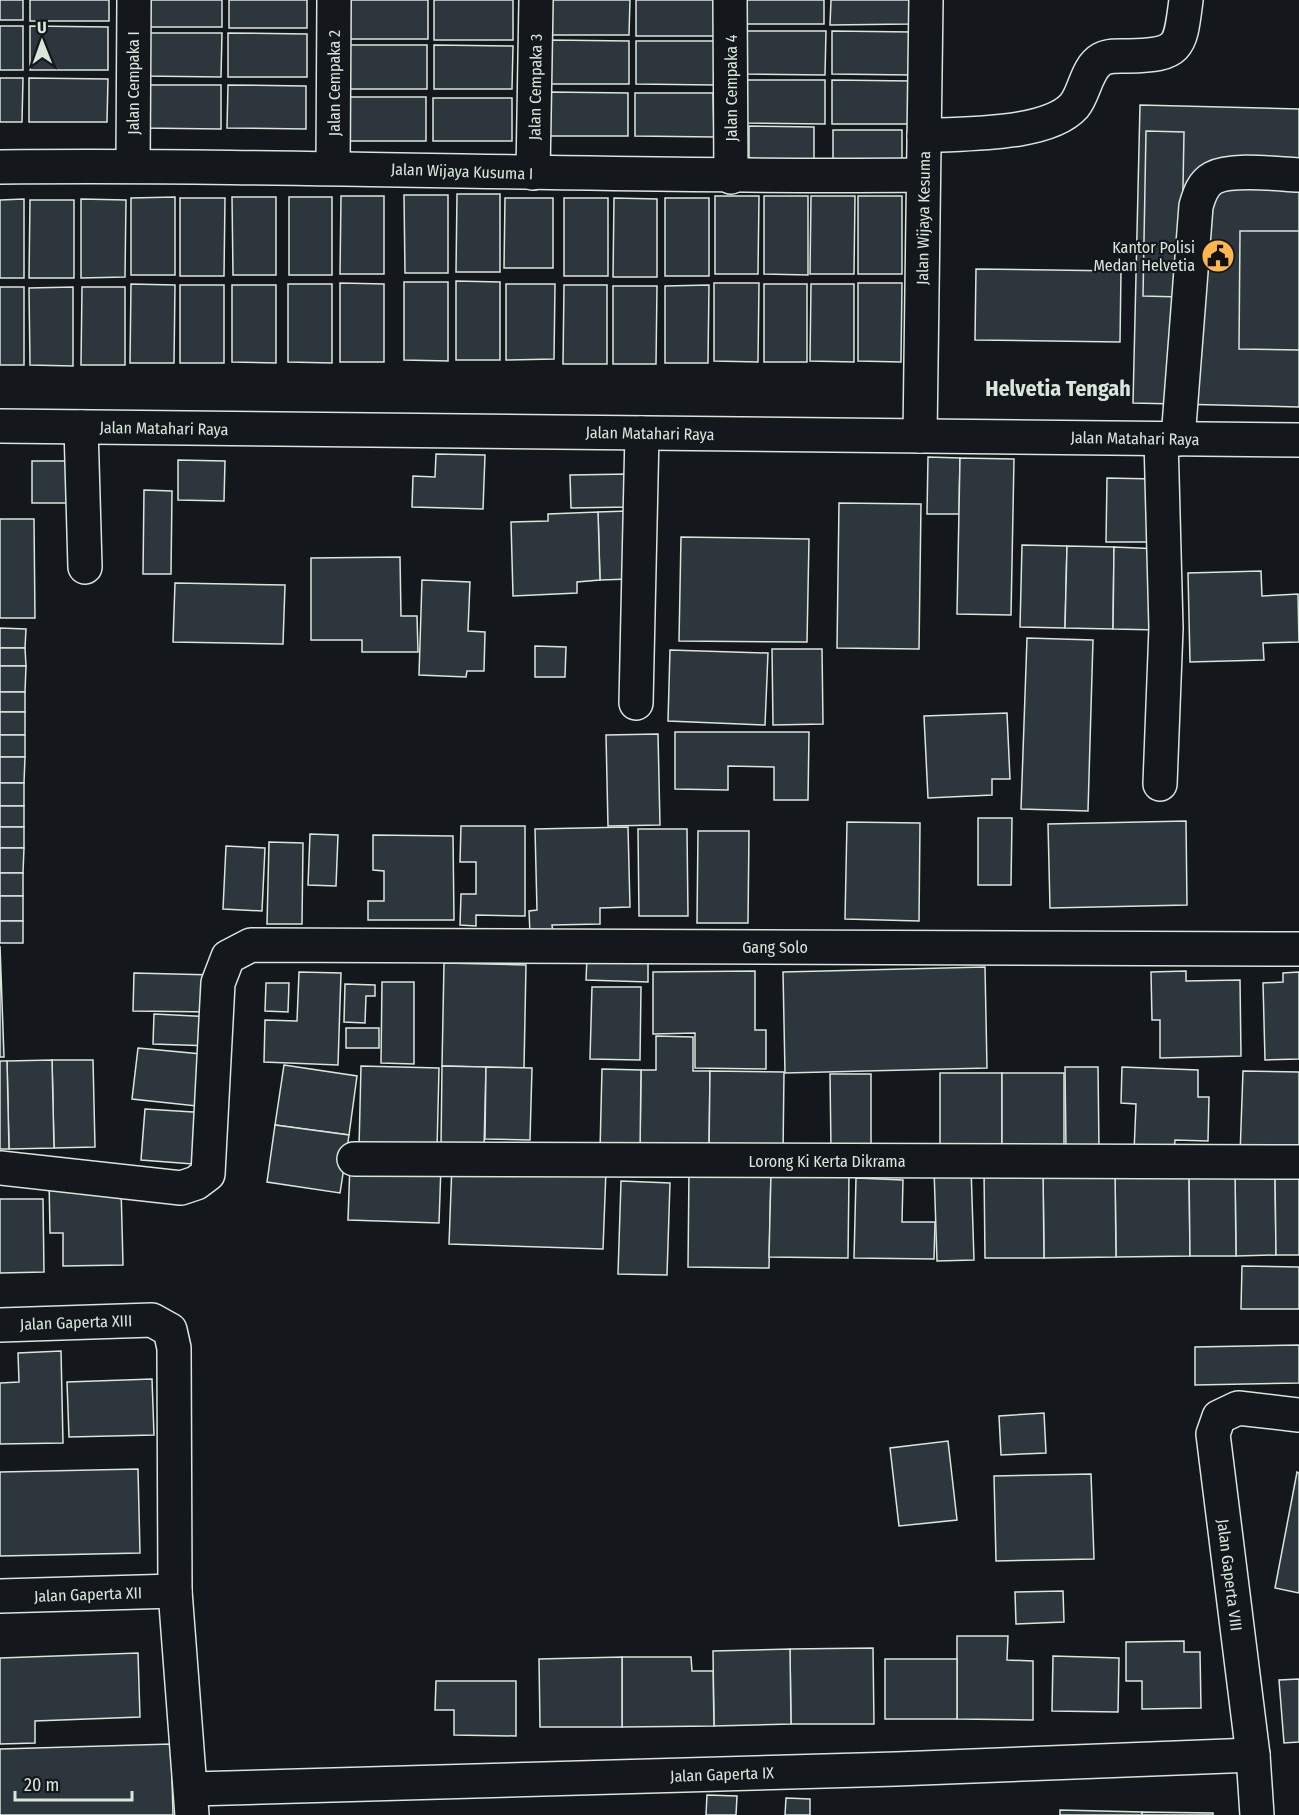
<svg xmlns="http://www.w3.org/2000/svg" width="1299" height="1815" font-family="'Fira Sans Condensed',sans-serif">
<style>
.building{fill:#2c363c;stroke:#d8e6dc;stroke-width:1.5}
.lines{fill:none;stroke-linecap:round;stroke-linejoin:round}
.minor-casing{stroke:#d8e6dc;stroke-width:36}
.minor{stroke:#14181c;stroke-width:33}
.labels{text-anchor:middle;stroke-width:4.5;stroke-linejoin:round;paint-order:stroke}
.street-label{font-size:16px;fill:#d8e6dc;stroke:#14181c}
.poi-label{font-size:16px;fill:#d8e6dc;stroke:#14181c;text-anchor:end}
.district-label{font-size:22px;font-weight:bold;fill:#d8e6dc;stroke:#14181c}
</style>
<rect width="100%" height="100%" fill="#14181c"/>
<g class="building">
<rect x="0" y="0" width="23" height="20"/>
<rect x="30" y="0" width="79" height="21"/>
<path d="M143 0H222V27H144Z"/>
<rect x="229" y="0" width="78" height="28"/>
<rect x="349" y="0" width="79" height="39"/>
<rect x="434" y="0" width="79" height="40"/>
<path d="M551 0H630L629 35H551Z"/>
<path d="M636 0H715L714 36H636Z"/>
<rect x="745" y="0" width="79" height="24"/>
<path d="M831 0H909V24L830 25Z"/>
<rect x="0" y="26" width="23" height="44"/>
<path d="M30 26 108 27V70H30Z"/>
<path d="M747 31H826L825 75 747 74Z"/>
<path d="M832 31 911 32V75L832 74Z"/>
<path d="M143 33H222L221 77 143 76Z"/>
<path d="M228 33 307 34V77H228Z"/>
<path d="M550 40 629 41V84H550Z"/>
<path d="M636 41H715L714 85 636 84Z"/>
<path d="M348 45H427V89H349Z"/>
<path d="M434 45 513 46 512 89H434Z"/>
<path d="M0 78H23L22 122H0Z"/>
<path d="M29 78 108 79 107 122H29Z"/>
<path d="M746 80H825V124L746 123Z"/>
<path d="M832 80 911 81 910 124H832Z"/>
<path d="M142 85H221V129L142 128Z"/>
<path d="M228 85 306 86V129L227 128Z"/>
<path d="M550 92 628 93V136H549Z"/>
<path d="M635 93H713L714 137 635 136Z"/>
<path d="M348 97H426V141H347Z"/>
<rect x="433" y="98" width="79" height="43"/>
<path d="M1140 105 1299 109V407L1133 403Z"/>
<path d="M749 126 814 127V161H749Z"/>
<path d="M833 130H902V165L833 164Z"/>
<path d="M1146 131 1184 132 1181 297 1143 296Z"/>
<path d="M457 194H500V272H456Z"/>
<path d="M404 195H448V273H405Z"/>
<path d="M341 196H384V274H340Z"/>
<path d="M715 196H759L758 274H715Z"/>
<path d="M764 196H808V275L764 274Z"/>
<path d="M811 196H855L854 274H810Z"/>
<rect x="858" y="196" width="44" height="78"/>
<path d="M175 197V275H131V198Z"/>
<path d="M232 197H276V275H233Z"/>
<rect x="289" y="197" width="43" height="78"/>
<path d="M180 198H225L224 276H180Z"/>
<path d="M505 198H553V268H504Z"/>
<rect x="564" y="198" width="44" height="78"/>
<path d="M614 198 657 199V277H613Z"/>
<rect x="665" y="198" width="44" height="78"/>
<path d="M24 199V278H0V200Z"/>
<path d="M81 199 126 200 125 277 81 278Z"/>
<path d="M30 200H74V278H29Z"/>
<path d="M1240 231H1299V350L1239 349Z"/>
<path d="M976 269 1121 271 1120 342 975 340Z"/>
<path d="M456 281 500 282V360H456Z"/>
<path d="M404 282H448V361L404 360Z"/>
<path d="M340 283 384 284V362H340Z"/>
<path d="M714 283H759L758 362 714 361Z"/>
<path d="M858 283H902L901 362 858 361Z"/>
<path d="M131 284 175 285 174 363H130Z"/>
<path d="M288 284H332V363L288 362Z"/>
<path d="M506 284H555L554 359 506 360Z"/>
<rect x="764" y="284" width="43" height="78"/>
<path d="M811 284H854V362L810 361Z"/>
<rect x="180" y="285" width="44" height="78"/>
<path d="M232 285H276V363L232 362Z"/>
<path d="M564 285H607V364H563Z"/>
<path d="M709 285 708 363H665V286Z"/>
<path d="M613 286H657L656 364H613Z"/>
<rect x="0" y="287" width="24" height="78"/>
<path d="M73 287V366L30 365 29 288Z"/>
<path d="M82 287H125V365H81Z"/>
<path d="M436 454 485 455 483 509 412 507 413 476 435 477Z"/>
<path d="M928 457 960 458 959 514H927Z"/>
<path d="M960 458 1014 459 1011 615 957 614Z"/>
<path d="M178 460 225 461 224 501 178 500Z"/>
<path d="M32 461H77L78 503H32Z"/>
<path d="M629 474V507L571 508 570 475Z"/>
<path d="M1107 478 1155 479 1154 542H1106Z"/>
<path d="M144 490 172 491 171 574H143Z"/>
<path d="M839 503 921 504 919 649 837 648Z"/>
<path d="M628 511 630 579 600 580 598 512Z"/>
<path d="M598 512 600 580 577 582V593L513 596 511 522 548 521V514Z"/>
<path d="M0 519H34L35 618H0Z"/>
<path d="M681 537 809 539 807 642 679 641Z"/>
<path d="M1022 545 1067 546 1065 628 1020 627Z"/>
<path d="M1067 546 1114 547 1113 629 1065 628Z"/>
<path d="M1114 547 1161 549 1159 630 1113 629Z"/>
<path d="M400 557 401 616H417L418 652H362V640H311V558Z"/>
<path d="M1261 571 1262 596 1298 594 1299 642 1263 643 1264 660 1190 662 1188 573Z"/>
<path d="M422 580 470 582 468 631 485 632 484 671H467L466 677 419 675Z"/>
<path d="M175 583 285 585 283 644 173 642Z"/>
<path d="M0 628 26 629 25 648H0Z"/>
<path d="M1027 638 1093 640 1088 811 1021 809Z"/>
<path d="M535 646 566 647 565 677H535Z"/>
<path d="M0 648H25L26 666H0Z"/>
<path d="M772 649H822L823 724 773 725Z"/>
<path d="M670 650 768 653 765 725 668 721Z"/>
<path d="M0 666H26L25 692H0Z"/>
<rect x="0" y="692" width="25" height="20"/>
<rect x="0" y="712" width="25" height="23"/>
<path d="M1007 713 1010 779H992V795L928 798 924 716Z"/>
<path d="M675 732H809L808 800H774V767L728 766V790L675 789Z"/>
<path d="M658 734 660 825 608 826 606 735Z"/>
<rect x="0" y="735" width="25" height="22"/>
<path d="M0 757H25L24 783H0Z"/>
<rect x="0" y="783" width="24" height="23"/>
<rect x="0" y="806" width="24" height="21"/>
<path d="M978 818H1012L1011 885H978Z"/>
<path d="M1186 821 1187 905 1050 908 1048 824Z"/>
<path d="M847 822 920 823 919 921 845 919Z"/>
<path d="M461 826H525V916L476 915V926L460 925 461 894H476V862H460Z"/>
<rect x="0" y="827" width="24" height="21"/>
<path d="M628 827 630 907 600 908V924L552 925 553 934H530L529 911 537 910 535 829Z"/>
<path d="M638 829H687L688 916H639Z"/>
<path d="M698 831H749L748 923H697Z"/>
<path d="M310 834 338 835 336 886 308 885Z"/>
<path d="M373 835 453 836 454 920H368V901H384V871L373 870Z"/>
<path d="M269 842 303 843 302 924H267Z"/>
<path d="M226 846 265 848 262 911 223 909Z"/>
<path d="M0 848H24L23 873H0Z"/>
<rect x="0" y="873" width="23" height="23"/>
<rect x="0" y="896" width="23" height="25"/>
<rect x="0" y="921" width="23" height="22"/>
<path d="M0 946 4 1057H0Z"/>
<path d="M587 958 648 959V982L586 980Z"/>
<path d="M444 963 526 965 524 1068 442 1066Z"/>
<path d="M985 967 987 1068 785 1073 783 972Z"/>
<path d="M755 971V1030H766V1069L695 1068V1033L653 1034V972Z"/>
<path d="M1186 971V981L1240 980 1241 1056 1160 1058V1020H1152L1151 972Z"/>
<path d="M299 972 341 973 338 1065 264 1062 265 1020 297 1021Z"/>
<path d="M1299 972V1059L1265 1060 1263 983 1283 982V973Z"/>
<path d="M134 973 214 975 213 1012 133 1011Z"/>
<path d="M382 982H414V1064L381 1063Z"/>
<path d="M266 983H289L288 1012 265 1011Z"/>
<path d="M345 984 375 985V996H366L365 1023 344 1022Z"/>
<path d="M592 987H641L640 1060 590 1059Z"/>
<path d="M154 1014 214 1017 212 1046 153 1044Z"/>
<rect x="346" y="1028" width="33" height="20"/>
<path d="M656 1036 693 1037V1071H710L709 1153 640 1152 641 1070H656Z"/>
<path d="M138 1048 212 1055 206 1107 132 1099Z"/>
<path d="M52 1060H93L95 1147 54 1148Z"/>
<path d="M52 1060 54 1148 9 1149 7 1061Z"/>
<path d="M0 1061H7L9 1149H0Z"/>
<path d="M284 1065 357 1076 349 1135 275 1125Z"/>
<path d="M361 1066 439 1068 437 1150 359 1148Z"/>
<path d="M442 1066 486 1067 484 1147H441Z"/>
<path d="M486 1067 532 1068 530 1140 485 1139Z"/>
<path d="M1065 1067H1098L1099 1150H1066Z"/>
<path d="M1122 1067 1198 1070V1097H1209L1208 1141 1175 1140 1174 1153 1134 1152 1136 1104 1121 1103Z"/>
<path d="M602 1069 641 1070 640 1152 600 1151Z"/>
<path d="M710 1071 784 1072 783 1154 709 1153Z"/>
<path d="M1243 1071 1299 1072V1157L1240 1155Z"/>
<rect x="940" y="1073" width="62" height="76"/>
<rect x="1002" y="1073" width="62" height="76"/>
<path d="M830 1074H871V1150H831Z"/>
<path d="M145 1109 209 1113 206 1165 141 1160Z"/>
<path d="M275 1125 349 1135 340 1193 267 1182Z"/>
<path d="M350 1163 441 1166 439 1223 348 1220Z"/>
<path d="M452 1164 606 1170 603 1249 449 1244Z"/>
<path d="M971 1167 974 1260 937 1261 934 1169Z"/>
<path d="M1275 1168 1276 1255 1236 1256 1235 1169Z"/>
<path d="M1115 1169H1189L1190 1256 1116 1257Z"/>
<path d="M1115 1169 1116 1257 1044 1258 1043 1170Z"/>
<path d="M1189 1169H1235L1236 1256H1190Z"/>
<path d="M689 1170 771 1172 769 1268 688 1267Z"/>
<path d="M984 1170H1043L1044 1258H985Z"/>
<path d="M771 1172 849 1173 848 1258 769 1257Z"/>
<path d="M1275 1176H1299V1255H1276Z"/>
<path d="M856 1178 903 1180 902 1222H935L934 1259 854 1258Z"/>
<path d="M49 1179 121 1187 123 1265 63 1266V1233H50Z"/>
<path d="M621 1181 670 1183 667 1275 618 1274Z"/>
<path d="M0 1199H43L44 1272 0 1273Z"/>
<path d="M1242 1266 1299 1267V1309H1241Z"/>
<path d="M1299 1345V1383L1195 1385V1347Z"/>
<path d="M61 1351 63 1443 0 1444V1383L19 1382 18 1353Z"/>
<path d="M152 1379 154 1435 69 1437 67 1382Z"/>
<path d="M1044 1413 1046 1453 1001 1455 999 1416Z"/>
<path d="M948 1441 957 1520 899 1526 890 1448Z"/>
<path d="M138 1469 140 1553 0 1556V1472Z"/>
<path d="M1297 1472 1299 1473V1593L1275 1588Z"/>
<path d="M1091 1474 1094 1559 996 1561 994 1476Z"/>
<path d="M1063 1591 1064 1622 1016 1624 1015 1592Z"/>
<path d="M957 1636H1008L1007 1660 1033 1661V1720L957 1719Z"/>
<path d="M1184 1641V1652H1200L1201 1708 1142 1709V1681H1126V1642Z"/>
<path d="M873 1648 874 1724H791L790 1649Z"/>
<path d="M790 1649 791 1724 714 1726 713 1651Z"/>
<path d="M138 1653 140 1717 35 1721V1743L0 1744V1658Z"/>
<path d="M1053 1656 1119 1658 1118 1712 1052 1711Z"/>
<path d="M622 1657H691L692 1671H713L714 1726 622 1727Z"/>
<path d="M622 1657V1727H540L539 1659Z"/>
<rect x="885" y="1659" width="72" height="60"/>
<path d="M1299 1679V1742L1284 1743 1279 1680Z"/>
<path d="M436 1681H516V1736L454 1735V1710H435Z"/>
<path d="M171 1744 173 1815H0V1749Z"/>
<path d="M707 1795 737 1796 736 1815H706Z"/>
<path d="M786 1798 810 1799V1815H785Z"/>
<path d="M1060 1810 1142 1812V1815H1060Z"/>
<path d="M1142 1812 1213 1813V1815H1142Z"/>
</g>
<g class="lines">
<g class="minor-casing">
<g id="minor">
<path d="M730 0 731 177"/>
<path d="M924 136C963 133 1047 136 1074 106 1085 93 1086 68 1102 59 1110 55 1120 56 1129 56 1181 55 1180 47 1186 0"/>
<path d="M133 166 134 0"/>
<path d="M0 167C308 164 615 178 923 175"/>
<path d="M333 167 334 0"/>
<path d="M533 173 536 0"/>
<path d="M0 426 1299 440"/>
<path d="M81 427 85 567"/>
<path d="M920 436 926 0"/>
<path d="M1178 439 1196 206C1199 196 1202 184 1213 178 1232 168 1276 174 1299 175"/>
<path d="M636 703 642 433"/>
<path d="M1160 784 1166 628 1161 439"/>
<path d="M354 1159 1299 1162"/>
<path d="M0 1168 181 1188 196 1183 208 1174 218 983 228 957 251 945 1299 949"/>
<path d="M0 1325 152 1320 170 1330 174 1348 175 1591 192 1815"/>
<path d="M0 1596 175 1591"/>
<path d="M192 1789 896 1769 1253 1755"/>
<path d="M1257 1815 1253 1755 1213 1434 1219 1417 1238 1408 1299 1415"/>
</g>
</g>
<use href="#minor" class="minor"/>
</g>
<defs>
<g id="civic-disc" transform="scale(1.725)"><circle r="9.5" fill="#ffb74d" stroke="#14181c"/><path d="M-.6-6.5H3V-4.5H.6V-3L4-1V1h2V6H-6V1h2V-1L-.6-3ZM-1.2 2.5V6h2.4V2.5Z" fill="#111"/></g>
</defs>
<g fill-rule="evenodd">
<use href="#civic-disc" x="1218" y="256"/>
</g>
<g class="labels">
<g class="street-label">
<text transform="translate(133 83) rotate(-90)" y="6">Jalan Cempaka I</text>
<text transform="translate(334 83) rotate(-90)" y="6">Jalan Cempaka 2</text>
<text transform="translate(535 87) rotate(-89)" y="6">Jalan Cempaka 3</text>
<text transform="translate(731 88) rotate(-90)" y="6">Jalan Cempaka 4</text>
<text transform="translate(462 171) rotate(2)" y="6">Jalan Wijaya Kusuma I</text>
<text transform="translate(923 218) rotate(-89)" y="6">Jalan Wijaya Kesuma</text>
<text transform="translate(164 428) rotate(1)" y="6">Jalan Matahari Raya</text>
<text transform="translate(650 433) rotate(1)" y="6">Jalan Matahari Raya</text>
<text transform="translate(1135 438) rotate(1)" y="6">Jalan Matahari Raya</text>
<text x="775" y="953">Gang Solo</text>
<text x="827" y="1167">Lorong Ki Kerta Dikrama</text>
<text transform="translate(76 1322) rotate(-2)" y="6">Jalan Gaperta XIII</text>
<text transform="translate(1230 1575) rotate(83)" y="6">Jalan Gaperta VIII</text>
<text transform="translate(88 1594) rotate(-2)" y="6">Jalan Gaperta XII</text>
<text transform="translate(722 1774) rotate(-2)" y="6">Jalan Gaperta IX</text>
</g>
<g class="poi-label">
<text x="1195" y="253">Kantor Polisi<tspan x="1195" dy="18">Medan Helvetia</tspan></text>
</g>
<g class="district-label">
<text x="1058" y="396">Helvetia Tengah</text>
</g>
</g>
<g transform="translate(42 42) rotate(359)" stroke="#14181c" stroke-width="4.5" paint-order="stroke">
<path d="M0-4.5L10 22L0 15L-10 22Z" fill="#d8e6dc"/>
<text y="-9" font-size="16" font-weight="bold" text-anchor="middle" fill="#d8e6dc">U</text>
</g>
<path d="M15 1791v9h117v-9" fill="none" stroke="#d8e6dc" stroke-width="3"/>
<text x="24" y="1791" font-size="18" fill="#d8e6dc" stroke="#14181c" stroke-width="4.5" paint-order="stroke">20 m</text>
</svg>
